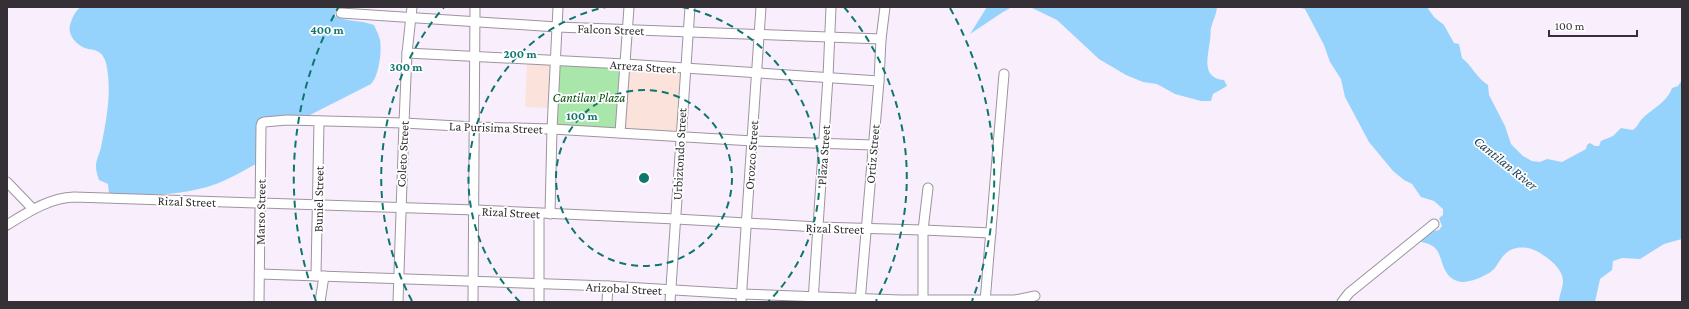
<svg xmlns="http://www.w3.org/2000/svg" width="1689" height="309" font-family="'Crimson Pro',serif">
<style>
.commercial{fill:#fbe2da}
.green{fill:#a9e6aa}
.water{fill:#96d3fc}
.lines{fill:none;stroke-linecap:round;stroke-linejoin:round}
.minor-casing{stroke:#9e94a1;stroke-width:11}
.minor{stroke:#fff;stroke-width:9}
.ring{fill:none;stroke:#0f766e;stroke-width:2;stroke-dasharray:7 5}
.labels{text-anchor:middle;stroke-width:3.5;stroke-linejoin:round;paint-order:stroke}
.street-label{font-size:13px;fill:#343035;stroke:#fff}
.park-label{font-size:13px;font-style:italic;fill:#0c4e15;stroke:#fff}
.water-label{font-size:14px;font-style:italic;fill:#1b3d52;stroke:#fff}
.centre{fill:#0f766e;stroke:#fff;stroke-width:2}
.ring-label{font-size:12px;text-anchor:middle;font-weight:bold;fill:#0f766e;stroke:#fff;stroke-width:3.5;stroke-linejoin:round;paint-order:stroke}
</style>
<rect width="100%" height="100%" fill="#f8eefc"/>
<g class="commercial">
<path d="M527 64 550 65 548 108 525 107Z"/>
<path d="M629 68 680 72 676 133 625 130Z"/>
</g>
<path class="green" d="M559 65 621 68 617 129 557 126Z"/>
<g class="water">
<path d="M81 7H341L335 12V16C347 22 361 20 374 25 376 30 379 35 380 40 382 51 379 76 371 84L308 116 302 118 262 120 258 163C245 170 230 179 216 184 183 196 143 196 109 194L108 184 99 180C92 160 99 161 102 142 107 117 112 89 106 63 105 59 102 53 97 51 94 49 89 50 85 48 75 44 66 33 71 22 73 16 76 10 81 7Z"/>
<path d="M987 7H1012L1003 12 970 34Z"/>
<path d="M1030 7H1217C1216 16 1213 20 1211 28 1210 32 1211 36 1210 40 1208 57 1201 78 1224 80L1227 86 1213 94 1211 101H1201L1175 94 1157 84 1143 82 1126 75 1099 59 1057 20Z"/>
<path d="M1296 7H1427L1434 17 1444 25 1454 43 1459 44 1462 58C1472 66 1477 78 1488 85L1489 95 1505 126 1511 144 1523 156 1532 161 1540 162 1547 159 1562 162 1586 149 1587 145 1590 143 1595 146H1599L1601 141 1613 136 1621 128 1633 130C1637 127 1638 124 1641 120 1651 109 1667 103 1672 88L1678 86 1682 80V239L1664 244 1640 259 1622 258 1613 261 1612 270 1600 279 1595 302H1559C1559 295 1563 288 1563 281 1563 270 1551 260 1543 255 1532 247 1515 243 1504 255 1500 259 1498 264 1495 268 1489 275 1472 282 1462 282 1440 279 1444 256 1435 248 1430 243 1421 242 1415 241L1425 233 1439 230 1442 226 1439 218 1443 215V209L1434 201 1421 197 1412 184 1404 180 1393 171 1369 142 1345 97 1341 79 1330 62 1324 45 1305 9Z"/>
</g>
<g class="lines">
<g class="minor-casing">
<g id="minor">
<path d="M341 13 557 27 881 39"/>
<path d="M407 53 625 64 879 81"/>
<path d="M620 133 629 7"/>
<path d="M7 182 33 209"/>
<path d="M550 214 552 129 558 7"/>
<path d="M7 225C28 212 49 198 74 197L475 210 676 219 818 227 923 230 991 233"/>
<path d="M260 274 608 286 741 294 900 300H1015L1035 296"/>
<path d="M316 276 319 121"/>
<path d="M813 301 828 77 831 7"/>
<path d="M259 302 261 126 262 123 264 122 287 120 404 123 475 127 552 129 753 141 873 145"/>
<path d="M320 302 324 276"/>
<path d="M398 302 404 123 407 53 412 7"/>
<path d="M473 302 475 7"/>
<path d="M539 302V214"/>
<path d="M607 302 608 286"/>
<path d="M670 302 690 7"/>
<path d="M741 302 761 7"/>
<path d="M860 302 879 81 881 39 885 7"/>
<path d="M923 302V230L928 188"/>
<path d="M985 302 1004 74"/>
<path d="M1342 302 1349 293 1434 224"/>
</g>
</g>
<use href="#minor" class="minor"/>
</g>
<g class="ring">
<circle cx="644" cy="178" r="88"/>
<path d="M520 302A175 175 0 0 1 606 7M682 7A175 175 0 0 1 768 302"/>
<path d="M412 301A263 263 0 0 1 444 7M844 7A263 263 0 0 1 876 301"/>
<path d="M316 301A350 350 0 0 1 338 8M950 8A350 350 0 0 1 972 301"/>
</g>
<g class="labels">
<g class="street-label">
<text transform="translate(611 29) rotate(2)" y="5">Falcon Street</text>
<text transform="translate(643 66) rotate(4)" y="5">Arreza Street</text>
<text transform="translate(496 127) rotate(2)" y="5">La Purisima Street</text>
<text transform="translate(402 154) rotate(-87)" y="5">Coleto Street</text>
<text transform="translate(679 154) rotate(-87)" y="5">Urbiztondo Street</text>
<text transform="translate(872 154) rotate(-85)" y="5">Ortiz Street</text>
<text transform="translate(751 155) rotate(-86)" y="5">Orozco Street</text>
<text transform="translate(823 155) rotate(-86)" y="5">Plaza Street</text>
<text transform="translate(318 199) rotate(-89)" y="5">Buniel Street</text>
<text transform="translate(187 201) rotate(2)" y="5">Rizal Street</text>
<text transform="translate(260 212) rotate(-89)" y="5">Marso Street</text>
<text transform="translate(511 212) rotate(3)" y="5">Rizal Street</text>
<text transform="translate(835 228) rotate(2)" y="5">Rizal Street</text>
<text transform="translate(624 288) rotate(3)" y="5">Arizobal Street</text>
</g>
<g class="park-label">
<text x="589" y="102">Cantilan Plaza</text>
</g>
<g class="water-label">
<text transform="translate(1506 163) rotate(39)" y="5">Cantilan River</text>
</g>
</g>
<circle cx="644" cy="178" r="6" class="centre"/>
<g class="ring-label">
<text x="327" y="34">400 m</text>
<text x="520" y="58">200 m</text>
<text x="406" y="71">300 m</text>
<text x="582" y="120">100 m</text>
</g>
<rect width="1689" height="309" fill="none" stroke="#343035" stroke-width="16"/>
<path d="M1549 30v6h88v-6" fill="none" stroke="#343035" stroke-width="2"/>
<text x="1555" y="30" font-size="12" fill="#343035" stroke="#ffffff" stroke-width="3" paint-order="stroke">100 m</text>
</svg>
